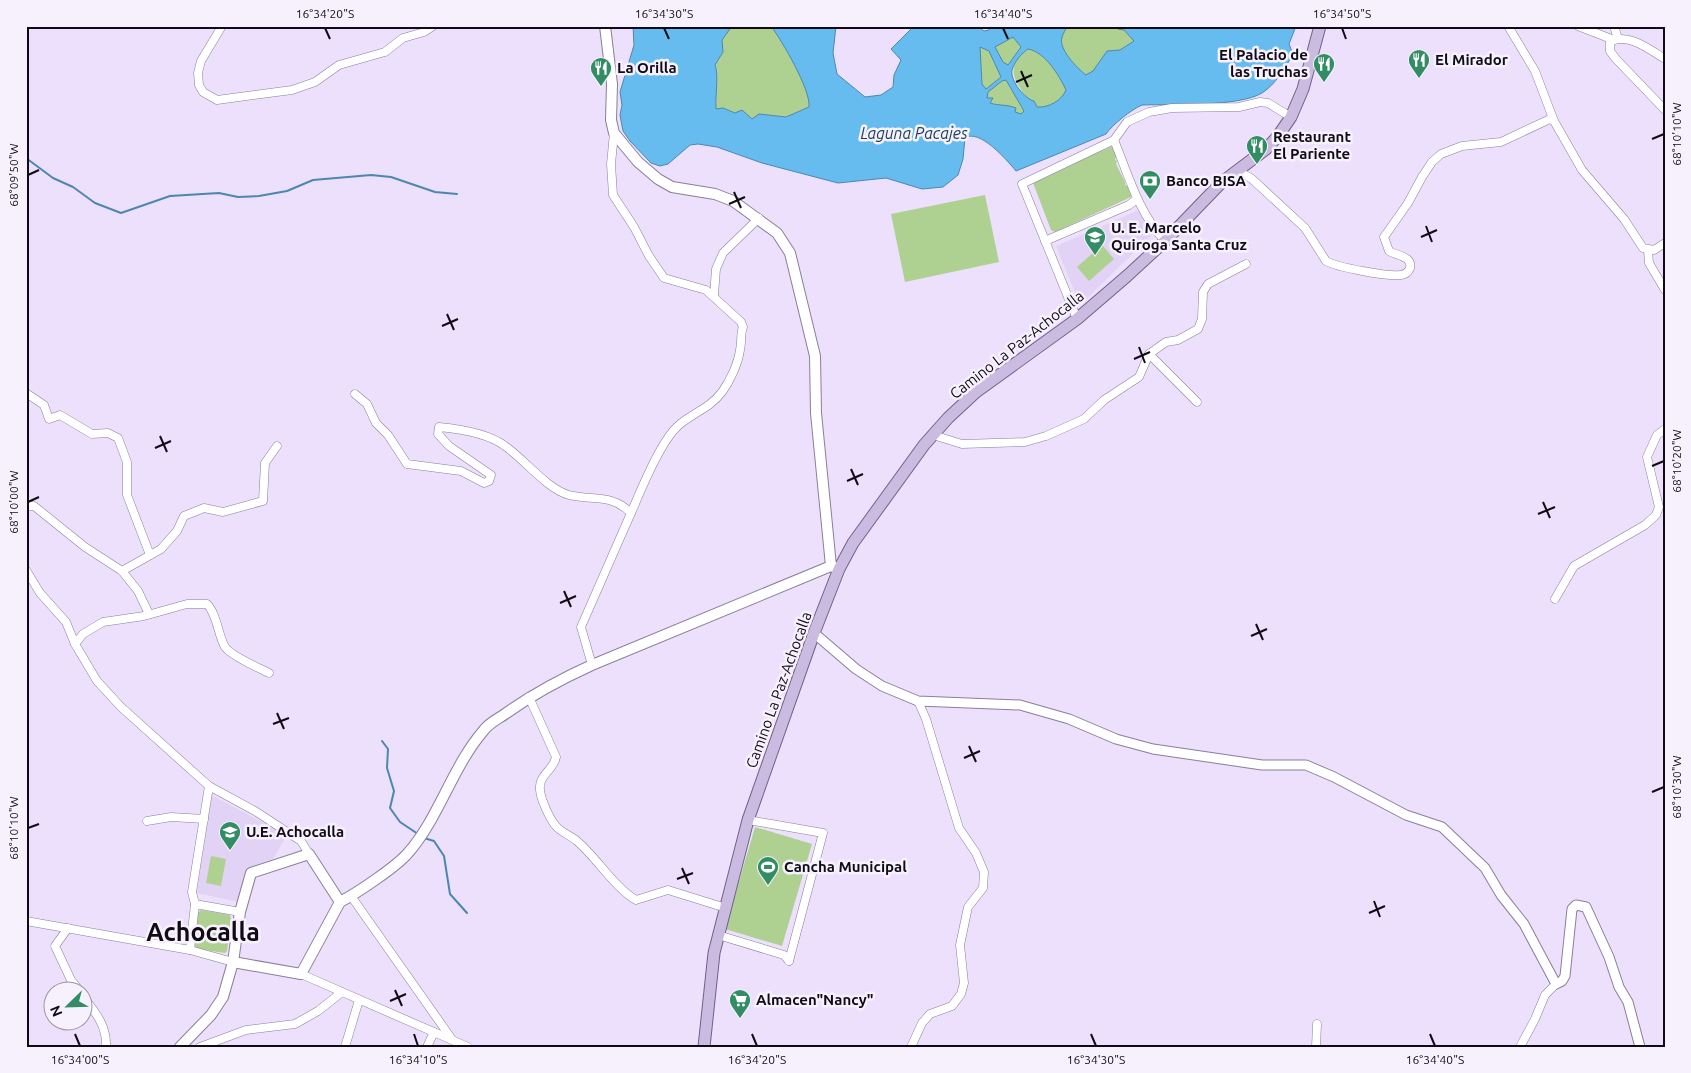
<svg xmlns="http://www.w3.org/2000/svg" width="1691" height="1073" font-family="Ubuntu,sans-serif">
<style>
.built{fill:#e2d3f6}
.green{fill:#aed090}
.water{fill:#67bcef;stroke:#4d87ae;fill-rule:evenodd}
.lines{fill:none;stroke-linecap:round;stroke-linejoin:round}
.stream{stroke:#4d87ae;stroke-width:2}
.minor-casing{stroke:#8a7f98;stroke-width:9}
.tertiary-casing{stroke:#8a7f98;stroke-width:11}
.secondary-casing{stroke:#8a7f98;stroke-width:12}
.primary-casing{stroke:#73608c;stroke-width:13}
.minor{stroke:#fff;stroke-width:8}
.tertiary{stroke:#fff;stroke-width:9}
.secondary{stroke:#fff;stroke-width:10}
.primary{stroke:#cbbbe0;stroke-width:11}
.ticks{fill:none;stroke:#100b15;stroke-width:2}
.labels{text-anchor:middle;stroke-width:5;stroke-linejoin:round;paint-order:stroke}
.poi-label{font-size:15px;font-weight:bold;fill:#100b15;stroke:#f6f1fc;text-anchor:start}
.street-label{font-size:15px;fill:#100b15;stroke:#f6f1fc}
.water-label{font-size:16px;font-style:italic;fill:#193e53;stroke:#f6f1fc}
.town-label{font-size:25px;font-weight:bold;fill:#100b15;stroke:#f6f1fc}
.neatline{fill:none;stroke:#100b15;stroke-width:2}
.ticks-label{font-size:12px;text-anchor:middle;fill:#100b15}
</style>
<rect width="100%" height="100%" fill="#ece0fc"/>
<g class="built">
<path d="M1139 210 1153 234 1083 302 1078 300 1056 246Z"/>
<path d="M211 795 287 835 270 864 248 870 238 902 197 893Z"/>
</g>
<g class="green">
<path d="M732 26 773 28C783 47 812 86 809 107L786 117 759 114 752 119 723 108 716 109C715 96 719 76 715 65L723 52 722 40Z"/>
<path d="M1067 26H1116L1118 29 1124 30 1135 41 1121 50 1107 52 1093 71 1086 75C1077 68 1058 49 1062 37 1063 34 1066 29 1067 26Z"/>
<path d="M1013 36 1021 47 1008 65 1003 62 994 47Z"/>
<path d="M980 47H983L989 51 1001 77 986 89 982 84Z"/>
<path d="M1028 49C1045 52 1059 75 1067 90 1061 101 1049 108 1037 107L1034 101C1026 99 1024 95 1020 88 1009 72 1012 60 1028 49Z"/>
<path d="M1006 80 1024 111 1021 114 989 103 986 95C990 89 999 81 1006 80Z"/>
<path d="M1113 146 1117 153 1115 160 1117 161 1116 164 1125 182V185L1131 187V197L1055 232 1051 230 1032 180Z"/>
<path d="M985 195 999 262 905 282 891 214Z"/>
<path d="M1102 245 1114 259 1089 281 1077 267Z"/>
<path d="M755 827 812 844 782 946 725 929Z"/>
<path d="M211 856 226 859 221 886 206 883Z"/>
<path d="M201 910 230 915 231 919 227 951 225 953 197 949 195 946 197 914Z"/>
</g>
<path class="water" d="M633 26H732L722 40 723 52 715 65C719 76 715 95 716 109L723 108 735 113 742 110 752 119 759 114 786 117 809 107C811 90 782 41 771 26H836L833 53 837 74 865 97 881 95 893 87 894 75 901 60 891 49 914 26H977L984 31 989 30 991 26H1067C1066 29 1063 34 1062 37 1058 49 1077 68 1086 75L1093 71 1107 51 1120 50 1134 41 1124 30 1118 29 1116 26H1296L1289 44 1293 54C1285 68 1276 84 1262 93 1239 107 1171 104 1142 105 1132 109 1112 125 1106 134L1016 171C1007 160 979 128 965 138L963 159 958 175 943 187 922 189 886 178 838 183 762 163 717 147 698 144 690 145 668 164 660 166 651 163 630 141 623 131 620 115 622 105 620 92 634 45ZM1013 37 1021 47 1008 65 1003 62 995 47ZM980 47 989 51 1001 77 986 89 982 84ZM1028 49C1045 52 1059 75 1066 90 1062 100 1049 108 1037 107L1034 101C1025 99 1010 81 1012 70 1014 62 1022 53 1028 49ZM1006 80 1024 111 1021 114 1015 112 1016 108C1006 104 999 106 990 103L993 98H987L988 92 1002 81Z"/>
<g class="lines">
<g class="stream">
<path d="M26 158 53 178 73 187 95 203 121 213 170 196 219 193 238 197 259 196 287 191 313 180 371 175 391 177 435 192 457 194"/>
<path d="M382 741 388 749 387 768 394 791 390 808 400 822 418 834"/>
<path d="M424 838 434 841 444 856 450 894 467 913"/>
</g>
<g class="minor-casing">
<g id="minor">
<path d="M222 26 201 61 198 73 199 85 203 92 217 100 292 90 315 82 339 65 385 52 403 38 424 32 433 26"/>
<path d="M1508 26 1535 71 1554 121 1582 170 1624 219 1643 248 1654 250 1665 243"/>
<path d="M1578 26 1614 40"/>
<path d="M1614 26 1618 39"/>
<path d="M1665 59C1650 50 1628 32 1610 42V51L1616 59 1665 110"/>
<path d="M614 133 611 164 613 195 634 227 649 256 664 278 706 290 741 322 743 327C740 335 742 342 740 350 738 364 730 381 722 392 710 408 693 413 679 425 661 440 641 490 631 513"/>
<path d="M1114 140C1128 174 1139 214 1165 241"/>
<path d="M1237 170 1252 179 1305 228 1326 261C1336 267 1388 277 1401 275 1409 274 1414 265 1407 259 1402 255 1394 254 1389 251L1384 237 1408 203 1422 177 1432 162 1441 154 1462 146 1501 142 1550 119 1554 121"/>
<path d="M1045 241 1129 205 1137 199"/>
<path d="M1648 251 1649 263 1665 290"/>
<path d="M714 295 716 269 723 253 759 218"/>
<path d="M1077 319 1022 184 1114 140 1127 122 1149 112 1172 108 1239 107 1260 102 1268 103 1291 117"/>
<path d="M1149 354 1197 402"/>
<path d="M26 393 44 405 49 419 60 415 92 434 108 433 118 438 127 462V495L150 555"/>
<path d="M355 394 367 404 376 423 388 435 407 464 461 471 484 483 489 481 491 475 449 446 438 434 439 427C460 429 488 433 505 446 524 459 547 489 569 495 592 501 611 493 631 513L581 627 592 665"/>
<path d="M933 435 962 444 1025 442 1046 436 1084 419 1104 400 1139 377 1149 354 1166 342 1178 340 1198 329 1202 319 1203 292 1208 284 1246 264"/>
<path d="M26 506H34L85 547 122 571 138 591 149 614"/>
<path d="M26 570 40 593 66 622 75 644 97 681 121 707 209 786 192 892 195 904 190 950"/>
<path d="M122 571 161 549 177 531 184 516 204 508 223 512 263 501 265 463 277 446"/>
<path d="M1555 599 1574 566 1645 525 1656 515 1659 507 1647 457 1657 435 1665 429"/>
<path d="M75 644 83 634 103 622 144 616 187 604H207C217 614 218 635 225 647 231 656 259 668 269 673"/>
<path d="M529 697 556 757C554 770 538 775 540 790 541 800 549 817 555 825 560 832 570 835 577 841 596 857 615 888 636 900L668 890 726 908"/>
<path d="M209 786 255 811 301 841 309 854"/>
<path d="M748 820 823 833 789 961"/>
<path d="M147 821 171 817 204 819"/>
<path d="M351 896 451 1038"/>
<path d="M195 904 240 912"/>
<path d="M26 921 190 950 233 962"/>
<path d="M68 928 55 946 71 980 79 990"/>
<path d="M718 935 784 955 789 961"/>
<path d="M301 974 468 1047"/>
<path d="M82 995C95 1012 107 1025 106 1047"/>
<path d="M200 1047 246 1030 295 1024 318 1011 342 992"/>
<path d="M345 1047 359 1000"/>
<path d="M427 1047 434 1032"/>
<path d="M911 1047 922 1023 930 1014 952 1006 961 994 964 983 960 945 968 907 983 888 984 872 976 853 959 828 926 719 918 701"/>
<path d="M1316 1047 1317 1024"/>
<path d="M1520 1047 1535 1019 1545 995 1556 984"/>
</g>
</g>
<g class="tertiary-casing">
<path id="tertiary" d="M814 633 856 669 882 686 918 701 1020 705 1069 719 1116 739 1153 749 1262 765H1306L1334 777 1406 815 1442 827 1485 868 1501 895 1524 924 1556 984 1562 981 1565 976 1572 909 1576 905 1586 907 1609 957 1619 987 1628 1002 1640 1047"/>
</g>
<g class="secondary-casing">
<g id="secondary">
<path d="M605 26 612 84 611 120 614 133 638 162 658 179 672 187 715 194 733 201 777 233 790 253 815 356 816 413 831 566"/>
<path d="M233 962 301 974 340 902C357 893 396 867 408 853 439 818 452 767 484 730 489 723 498 719 505 714 533 694 561 679 592 665L831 566 839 569"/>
<path d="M180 1047 211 1015 223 997 233 962 240 912 251 873 309 854 340 902"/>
</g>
</g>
<g class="primary-casing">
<path id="primary" d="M704 1047 714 953 748 820 814 633 839 569 853 543 924 445 948 418 976 392 1077 319 1127 276 1165 241 1221 183 1266 149 1278 136 1291 117 1303 89 1320 26"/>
</g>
<use href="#minor" class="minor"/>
<use href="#tertiary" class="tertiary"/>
<use href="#secondary" class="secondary"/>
<use href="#primary" class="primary"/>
</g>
<path class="ticks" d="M325 28 330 39M664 28 669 39M1003 28 1008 39M1342 28 1346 39M1021 71 1028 87M1016 82 1032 75M1652 139 1664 134M28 175 39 170M734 192 741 208M729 204 745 197M1426 226 1432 242M1421 237 1437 230M447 314 454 330M442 326 458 319M1139 347 1145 363M1134 359 1150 352M160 436 167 452M155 448 171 441M1652 466 1664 461M851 469 858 485M847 481 863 474M28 502 39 497M1543 502 1550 518M1538 514 1555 507M564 591 571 607M560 603 576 596M1256 624 1263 640M1251 636 1267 629M277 713 284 729M273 724 289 718M969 746 976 762M964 758 980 751M1652 792 1664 787M28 828 39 824M682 868 689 884M677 879 693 873M1374 901 1380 917M1369 913 1385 906M395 990 402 1006M390 1001 406 994M75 1034 80 1046M414 1034 418 1046M752 1034 757 1046M1091 1034 1096 1046M1430 1034 1435 1046"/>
<defs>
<g id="restaurant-pin" transform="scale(1.125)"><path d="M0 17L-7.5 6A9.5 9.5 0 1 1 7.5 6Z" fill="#328d64" stroke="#f6f1fc"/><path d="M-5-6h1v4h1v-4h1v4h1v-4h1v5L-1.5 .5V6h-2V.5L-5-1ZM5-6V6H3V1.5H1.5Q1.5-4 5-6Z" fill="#fff"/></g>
<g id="bank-pin" transform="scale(1.125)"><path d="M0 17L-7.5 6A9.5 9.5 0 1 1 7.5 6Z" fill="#328d64" stroke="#f6f1fc"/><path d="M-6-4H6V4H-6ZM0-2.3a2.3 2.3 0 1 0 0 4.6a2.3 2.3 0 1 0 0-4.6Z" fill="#fff"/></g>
<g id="school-pin" transform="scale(1.125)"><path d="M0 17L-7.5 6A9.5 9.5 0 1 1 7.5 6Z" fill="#328d64" stroke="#f6f1fc"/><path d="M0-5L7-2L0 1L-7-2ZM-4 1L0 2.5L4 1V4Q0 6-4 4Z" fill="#fff"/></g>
<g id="stadium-pin" transform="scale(1.125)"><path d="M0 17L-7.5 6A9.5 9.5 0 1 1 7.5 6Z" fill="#328d64" stroke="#f6f1fc"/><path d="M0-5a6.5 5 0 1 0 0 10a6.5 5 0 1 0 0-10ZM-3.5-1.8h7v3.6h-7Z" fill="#fff"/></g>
<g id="supermarket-pin" transform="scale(1.125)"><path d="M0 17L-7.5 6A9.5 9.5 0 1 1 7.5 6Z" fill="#328d64" stroke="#f6f1fc"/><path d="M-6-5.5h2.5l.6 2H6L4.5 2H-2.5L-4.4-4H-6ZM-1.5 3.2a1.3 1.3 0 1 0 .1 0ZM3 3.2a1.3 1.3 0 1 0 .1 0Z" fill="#fff"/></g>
</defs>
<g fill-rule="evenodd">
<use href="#restaurant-pin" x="1419" y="60"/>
<use href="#restaurant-pin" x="1324" y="64"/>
<use href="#restaurant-pin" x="601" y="68"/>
<use href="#restaurant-pin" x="1257" y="146"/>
<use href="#bank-pin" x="1150" y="181"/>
<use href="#school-pin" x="1095" y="237"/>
<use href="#school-pin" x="230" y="832"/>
<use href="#stadium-pin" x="768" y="867"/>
<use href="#supermarket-pin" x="740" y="1000"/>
</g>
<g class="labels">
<g class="poi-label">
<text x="1308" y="60" text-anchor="end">El Palacio de<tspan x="1308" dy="17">las Truchas</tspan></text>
<text x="1435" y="65">El Mirador</text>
<text x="617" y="73">La Orilla</text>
<text x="1273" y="142">Restaurant<tspan x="1273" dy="17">El Pariente</tspan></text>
<text x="1166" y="186">Banco BISA</text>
<text x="1111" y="233">U. E. Marcelo<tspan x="1111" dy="17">Quiroga Santa Cruz</tspan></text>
<text x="246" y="837">U.E. Achocalla</text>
<text x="784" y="872">Cancha Municipal</text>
<text x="756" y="1005">Almacen"Nancy"</text>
</g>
<g class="street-label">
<text transform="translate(1017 345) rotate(-38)" y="5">Camino La Paz-Achocalla</text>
<text transform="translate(779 690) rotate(-70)" y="5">Camino La Paz-Achocalla</text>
</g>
<g class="water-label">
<text x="914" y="139">Laguna Pacajes</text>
</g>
<g class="town-label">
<text x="203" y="941">Achocalla</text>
</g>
</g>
<rect width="1691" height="1073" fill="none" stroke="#f6f1fc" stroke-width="55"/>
<g transform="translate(68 1006) rotate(247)"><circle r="24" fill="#f6f1fc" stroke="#9a95a0"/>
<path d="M0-4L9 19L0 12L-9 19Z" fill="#328d64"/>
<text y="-8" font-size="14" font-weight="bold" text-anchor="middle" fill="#100b15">N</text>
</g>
<rect x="28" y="28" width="1636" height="1018" class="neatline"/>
<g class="ticks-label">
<text x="325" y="18">16°34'20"S</text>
<text x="664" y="18">16°34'30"S</text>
<text x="1003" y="18">16°34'40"S</text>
<text x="1342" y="18">16°34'50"S</text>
<text transform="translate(1677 134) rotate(-90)" y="4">68°10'10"W</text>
<text transform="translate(14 175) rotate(-90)" y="4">68°09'50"W</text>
<text transform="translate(1677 461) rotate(-90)" y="4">68°10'20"W</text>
<text transform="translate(14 502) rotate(-90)" y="4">68°10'00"W</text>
<text transform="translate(1677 787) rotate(-90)" y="4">68°10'30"W</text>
<text transform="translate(14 828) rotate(-90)" y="4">68°10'10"W</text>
<text x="80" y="1064">16°34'00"S</text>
<text x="418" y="1064">16°34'10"S</text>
<text x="757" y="1064">16°34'20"S</text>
<text x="1096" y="1064">16°34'30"S</text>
<text x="1435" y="1064">16°34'40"S</text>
</g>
</svg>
